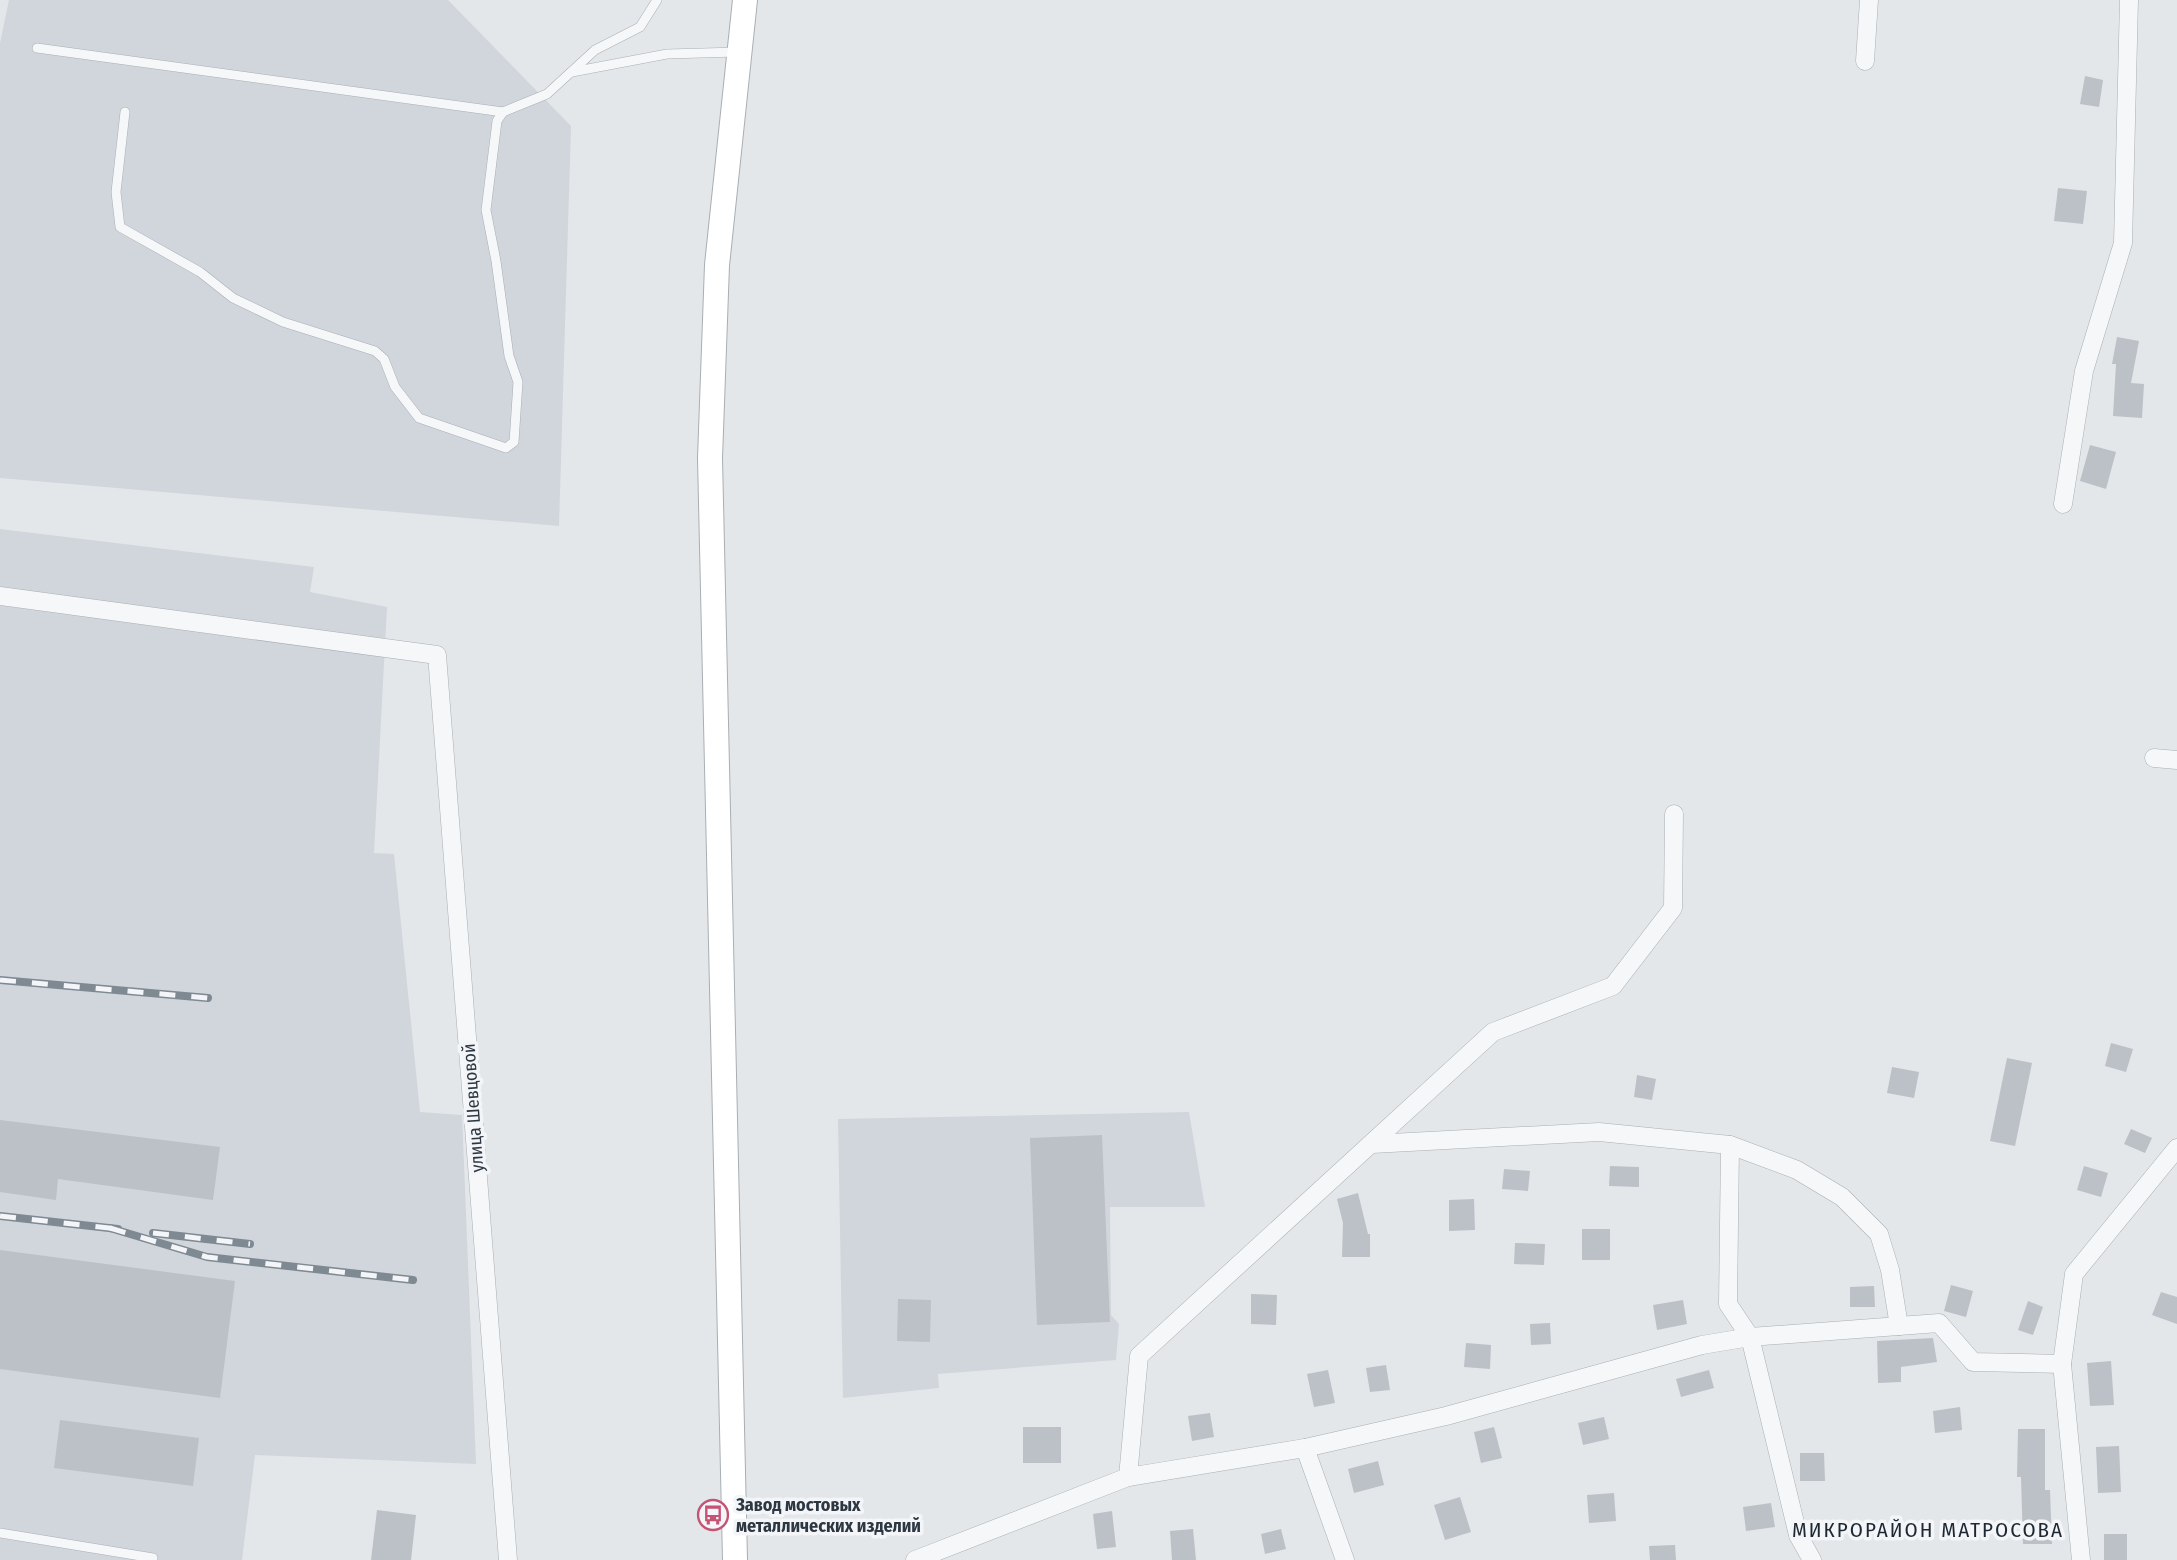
<svg xmlns="http://www.w3.org/2000/svg" width="2177" height="1560" font-family="'Fira Sans Condensed',sans-serif">
<style>
.built{fill:#d1d6dc}
.building{fill:#bbc1c7}
.lines{fill:none;stroke-linecap:round;stroke-linejoin:round}
.service-casing{stroke:#a8afb4;stroke-width:10}
.minor-casing{stroke:#a8afb4;stroke-width:19}
.secondary-casing{stroke:#a8afb4;stroke-width:26}
.service{stroke:#f6f7f9;stroke-width:9}
.minor{stroke:#f6f7f9;stroke-width:18}
.secondary{stroke:#fff;stroke-width:24}
.rail-casing{stroke:#7e8992;stroke-width:8}
.rail{stroke:#f3f5f8;stroke-width:5;stroke-dasharray:16;stroke-linecap:butt}
.labels{text-anchor:middle;stroke-width:7;stroke-linejoin:round;paint-order:stroke}
.street-label{font-size:18px;fill:#2c3741;stroke:#f3f5f8}
.poi-label{font-size:18px;font-weight:bold;fill:#2c3741;stroke:#f3f5f8;text-anchor:start}
.quarter-label{font-size:21px;letter-spacing:2px;fill:#1e2832;stroke:#f3f5f8}
</style>
<rect width="100%" height="100%" fill="#e3e7ea"/>
<g class="built">
<path d="M9 0H448L571 126 559 526 0 478V43Z"/>
<path d="M0 529 314 567 310 592 387 607 374 853 394 854 420 1112 462 1115 476 1464 255 1455 242 1560H0Z"/>
<path d="M1189 1112 1205 1207H1110L1111 1315 1119 1324 1116 1360 938 1374 939 1388 843 1398 838 1119Z"/>
</g>
<g class="building">
<path d="M2085 76 2103 80 2099 107 2080 104Z"/>
<path d="M2058 188 2087 191 2083 224 2054 221Z"/>
<path d="M2117 337 2139 341 2131 383 2144 384 2142 418 2113 416 2116 364H2112Z"/>
<path d="M2090 445 2116 452 2106 489 2080 481Z"/>
<path d="M2111 1043 2133 1049 2126 1072 2105 1066Z"/>
<path d="M2007 1058 2032 1063 2015 1146 1990 1141Z"/>
<path d="M1892 1067 1919 1072 1914 1098 1887 1093Z"/>
<path d="M1637 1075 1656 1079 1652 1100 1634 1097Z"/>
<path d="M0 1120 220 1147 213 1200 58 1179 56 1200 0 1192Z"/>
<path d="M2131 1129 2152 1138 2145 1153 2124 1144Z"/>
<path d="M1102 1135 1110 1322 1037 1325 1030 1138Z"/>
<path d="M1610 1166 1639 1167V1187L1609 1186Z"/>
<path d="M2084 1166 2108 1173 2101 1197 2077 1190Z"/>
<path d="M1504 1169 1530 1171 1528 1191 1502 1189Z"/>
<path d="M1358 1193 1368 1234H1370V1257H1342L1343 1223 1337 1199Z"/>
<path d="M1474 1199 1475 1230 1449 1231V1200Z"/>
<rect x="1582" y="1229" width="28" height="31"/>
<path d="M1515 1243 1545 1244 1544 1265 1514 1264Z"/>
<path d="M0 1250 235 1281 220 1398 0 1369Z"/>
<path d="M1951 1285 1973 1291 1966 1317 1944 1311Z"/>
<path d="M1874 1286 1875 1307H1850V1287Z"/>
<path d="M2161 1292 2177 1297V1324L2152 1315Z"/>
<path d="M1251 1294 1277 1295 1276 1325 1251 1324Z"/>
<path d="M898 1299 931 1300 930 1342 897 1341Z"/>
<path d="M1683 1300 1687 1324 1657 1330 1653 1305Z"/>
<path d="M2028 1301 2043 1307 2033 1335 2018 1330Z"/>
<path d="M1550 1323 1551 1344 1531 1345 1530 1324Z"/>
<path d="M1933 1338 1937 1362 1901 1367V1382L1878 1383 1877 1341Z"/>
<path d="M1466 1343 1491 1345 1490 1369 1464 1367Z"/>
<path d="M2111 1361 2114 1405 2090 1406 2087 1363Z"/>
<path d="M1386 1365 1390 1390 1370 1392 1366 1368Z"/>
<path d="M1328 1370 1335 1403 1314 1407 1307 1374Z"/>
<path d="M1709 1370 1714 1388 1681 1397 1676 1379Z"/>
<path d="M1960 1407 1962 1430 1935 1433 1933 1411Z"/>
<path d="M1210 1413 1214 1437 1192 1441 1188 1416Z"/>
<path d="M1604 1417 1609 1439 1583 1445 1578 1423Z"/>
<path d="M60 1420 199 1438 193 1486 54 1468Z"/>
<rect x="1023" y="1427" width="38" height="36"/>
<path d="M1494 1427 1502 1458 1481 1463 1474 1432Z"/>
<path d="M2018 1429H2045V1490H2050L2052 1544H2023L2021 1477H2017Z"/>
<path d="M2119 1446 2121 1492 2098 1493 2096 1447Z"/>
<path d="M1800 1453H1824L1825 1481H1800Z"/>
<path d="M1378 1461 1384 1485 1354 1493 1348 1469Z"/>
<path d="M1614 1493 1616 1521 1589 1523 1587 1495Z"/>
<path d="M1460 1497 1471 1532 1445 1540 1434 1505Z"/>
<path d="M1771 1503 1775 1527 1746 1531 1743 1507Z"/>
<path d="M377 1510 416 1515 411 1560H371Z"/>
<path d="M1112 1511 1116 1547 1097 1549 1093 1514Z"/>
<path d="M1193 1529 1196 1560H1172L1170 1531Z"/>
<path d="M1281 1529 1286 1549 1265 1554 1261 1534Z"/>
<rect x="2104" y="1534" width="23" height="26"/>
<path d="M1675 1545 1676 1560H1650L1649 1546Z"/>
</g>
<g class="lines">
<g class="service-casing">
<g id="service">
<path d="M37 48 503 112"/>
<path d="M572 72 667 54 738 52"/>
<path d="M125 112 116 192 120 227 200 272 233 298 283 322 375 351 384 359 395 387 419 418 506 448 514 442 518 382 509 356 496 261 486 210 497 121 503 112 547 94 595 50 640 27 657 0"/>
<path d="M0 1533 153 1558"/>
</g>
</g>
<g class="minor-casing">
<g id="minor">
<path d="M1865 61 1869 0"/>
<path d="M2063 504 2084 371 2123 243 2129 0"/>
<path d="M0 596 437 655 508 1560"/>
<path d="M2154 758 2177 760"/>
<path d="M1372 1144 1599 1132 1730 1145 1728 1304 1750 1337 1798 1535 1812 1560"/>
<path d="M1730 1145 1797 1170 1842 1197 1879 1234 1890 1270 1899 1326"/>
<path d="M1305 1448 1446 1416 1702 1345 1750 1337 1939 1323 1973 1362 2062 1364"/>
<path d="M1128 1477 1305 1448 1345 1560"/>
<path d="M915 1560 1128 1477 1139 1356 1493 1032 1613 986 1673 908 1674 814"/>
<path d="M2081 1560 2062 1364 2074 1274 2177 1148"/>
</g>
</g>
<g class="secondary-casing">
<path id="secondary" d="M735 1560 710 458 717 265 745 0"/>
</g>
<use href="#service" class="service"/>
<use href="#minor" class="minor"/>
<use href="#secondary" class="secondary"/>
<g class="rail-casing">
<g id="rail">
<path d="M0 980 208 998"/>
<path d="M0 1216 118 1229"/>
<path d="M110 1228 207 1257 413 1280"/>
<path d="M153 1233 250 1244"/>
</g>
</g>
<use href="#rail" class="rail"/>
</g>
<defs>
<g id="bus-ring" transform="scale(1.575)"><circle r="9.5" fill="#f3f5f8" stroke="#c45374" stroke-width="1.5"/><path d="M-5-6H5V4H4V6H2V4H-2V6H-4V4H-5ZM-3.5-4V0h7V-4ZM-3.5 1.2v1.5H-2V1.2ZM2 1.2v1.5H3.5V1.2Z" fill="#c45374"/></g>
</defs>
<g fill-rule="evenodd">
<use href="#bus-ring" x="713" y="1515"/>
</g>
<g class="labels">
<g class="street-label">
<text transform="translate(473 1108) rotate(-94)" y="6">улица Шевцовой</text>
</g>
<g class="poi-label">
<text x="736" y="1511">Завод мостовых<tspan x="736" dy="21">металлических изделий</tspan></text>
</g>
<g class="quarter-label">
<text x="1928" y="1537">МИКРОРАЙОН МАТРОСОВА</text>
</g>
</g>
</svg>
